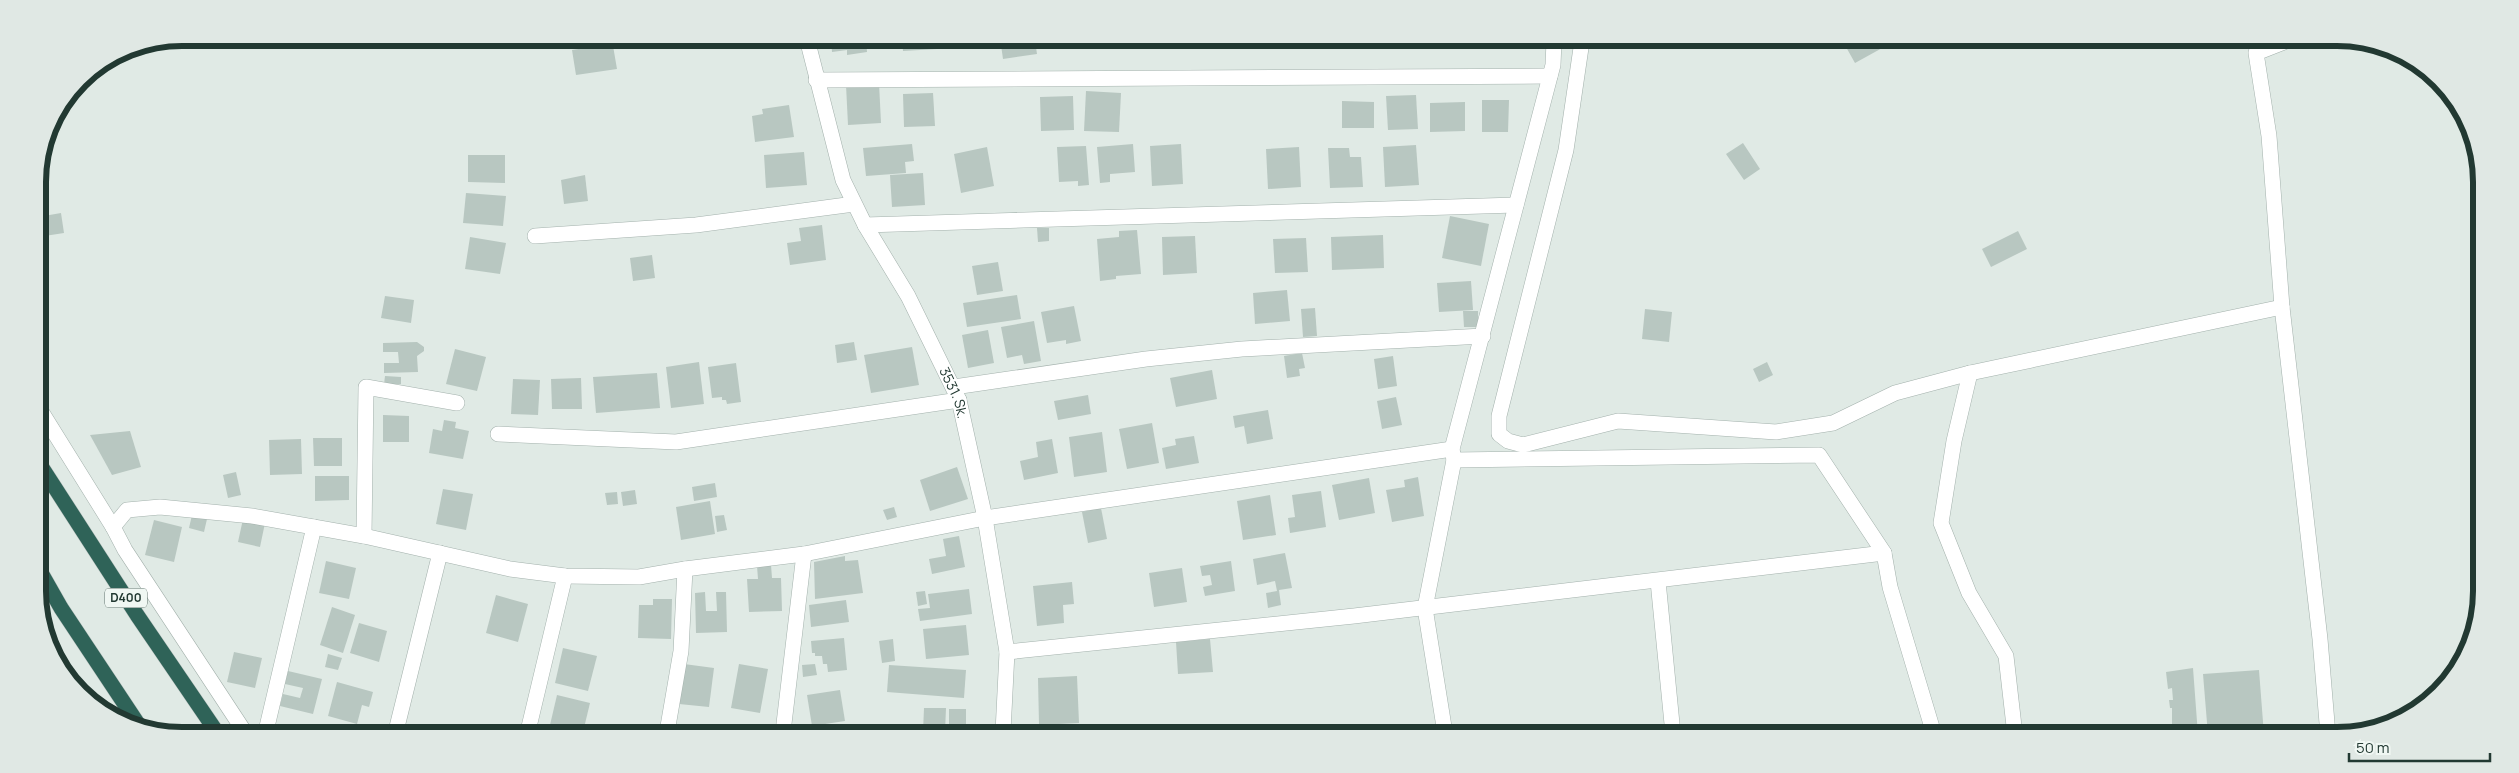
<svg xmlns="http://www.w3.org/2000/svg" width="2519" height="773" font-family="Manrope,sans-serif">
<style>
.building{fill:#b8c7c1}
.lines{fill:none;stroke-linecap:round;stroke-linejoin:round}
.minor-casing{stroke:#a3b1ac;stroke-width:16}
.highway-casing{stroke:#bdc4c2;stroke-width:16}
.minor{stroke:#fff;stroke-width:15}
.highway{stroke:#2f6358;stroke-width:15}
.labels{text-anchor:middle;stroke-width:5;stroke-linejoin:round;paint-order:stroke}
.shield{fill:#f0f7f3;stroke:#60726c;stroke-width:1}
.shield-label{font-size:12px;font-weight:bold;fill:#223932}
.street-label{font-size:14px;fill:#223932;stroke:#f0f7f3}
.rim{fill:none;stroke:#223932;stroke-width:6}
</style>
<rect width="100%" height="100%" fill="#e0eae5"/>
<g class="building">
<path d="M831 39H866L867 52 847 55V50L832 52Z"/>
<path d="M902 39H936L937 49 903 51Z"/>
<path d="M612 40 617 69 576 75 572 50 604 45 603 41Z"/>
<path d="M1035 40 1037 54 1003 59 1001 45Z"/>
<path d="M1272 40H1305V43L1272 44Z"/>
<path d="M1359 40H1392V42L1359 43Z"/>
<path d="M1855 41H1880L1884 47 1855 63 1846 47Z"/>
<path d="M879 83 881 123 848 125 846 85Z"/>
<path d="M1086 91 1121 93 1119 132 1084 131Z"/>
<path d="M933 93 935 126 904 127 903 94Z"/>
<path d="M1416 95 1418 129 1388 130 1386 96Z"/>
<path d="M1073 96 1074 130 1041 131 1040 97Z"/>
<path d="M1482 100H1509L1508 132H1482Z"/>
<path d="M1342 101 1374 102V128H1342Z"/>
<path d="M1465 102V131L1430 132V103Z"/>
<path d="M789 105 794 137 755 142 752 116 763 114 762 109Z"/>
<path d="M1743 143 1760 169 1744 180 1726 154Z"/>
<path d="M912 144 914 161 905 162 906 173 866 176 863 148Z"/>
<path d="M1133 144 1135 172 1110 174V182L1100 183 1097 147Z"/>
<path d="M1181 144 1183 184 1152 186 1150 146Z"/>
<path d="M1416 145 1419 185 1385 187 1383 147Z"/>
<path d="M1086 146 1089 185 1078 186V181L1059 182 1057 147Z"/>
<path d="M987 147 994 186 961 193 954 154Z"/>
<path d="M1299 147 1301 187 1268 189 1266 149Z"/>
<path d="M1328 148H1349L1350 157H1361L1363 187 1330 188Z"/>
<path d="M804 152 807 185 766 188 764 155Z"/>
<path d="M468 155H505V183L468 182Z"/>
<path d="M923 173 925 205 892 207 890 175Z"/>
<path d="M585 175 588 201 564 204 561 180Z"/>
<path d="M466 193 506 196 503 226 463 223Z"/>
<path d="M61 213 64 233 38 237V217Z"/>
<path d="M1450 216 1489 224 1481 266 1442 258Z"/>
<path d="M822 225 826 260 790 265 787 243 801 241 799 228Z"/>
<path d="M1037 228H1049V241L1038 242Z"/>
<path d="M1137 230 1141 274 1116 276V279L1100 281 1097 239 1119 237V231Z"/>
<path d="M2018 231 2027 249 1991 267 1982 249Z"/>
<path d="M1383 235 1384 268 1332 270 1331 237Z"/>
<path d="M1195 236 1197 273 1163 275 1162 237Z"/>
<path d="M470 237 506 243 500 274 465 269Z"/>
<path d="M1306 238 1308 272 1275 273 1273 239Z"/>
<path d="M652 255 655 278 633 281 630 258Z"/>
<path d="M998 262 1003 291 977 295 972 266Z"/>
<path d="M1471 281 1473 310 1439 312 1437 283Z"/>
<path d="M1287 290 1290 321 1255 324 1253 293Z"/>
<path d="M1017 295 1021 319 967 327 963 303Z"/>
<path d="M385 296 414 300 411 323 381 318Z"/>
<path d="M1074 306 1081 341 1066 344V340L1047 343 1041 312Z"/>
<path d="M1315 308 1317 336 1303 337 1301 309Z"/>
<path d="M1645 309 1672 312 1669 342 1642 339Z"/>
<path d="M1463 311H1478V327H1464Z"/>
<path d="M1034 321 1041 361 1024 364 1022 355 1007 358 1001 327Z"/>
<path d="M988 330 994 363 968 368 962 335Z"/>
<path d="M417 342 424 347V351L417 356 418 372 384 373V363H399L398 352H383V343Z"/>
<path d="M854 342 857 360 837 363 835 345Z"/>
<path d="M912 347 919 385 871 393 864 355Z"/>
<path d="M455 349 486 357 477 391 446 384Z"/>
<path d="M1302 353 1305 368 1299 369 1300 376 1287 378 1284 356Z"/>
<path d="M1393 356 1397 386 1378 389 1374 359Z"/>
<path d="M699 362 704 404 671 408 666 367Z"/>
<path d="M1767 362 1773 375 1759 382 1753 369Z"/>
<path d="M736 363 741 402 727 404 726 400H722V397L712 398 708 367Z"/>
<path d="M1212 370 1217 399 1176 407 1170 378Z"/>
<path d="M657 373 660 408 596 413 593 377Z"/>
<path d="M385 376 401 377V384H384Z"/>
<path d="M581 378 582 409H552L551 379Z"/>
<path d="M513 379 540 380 538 415 511 414Z"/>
<path d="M1088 395 1091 414 1058 420 1054 401Z"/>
<path d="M1396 397 1402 425 1382 429 1377 401Z"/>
<path d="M1268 410 1273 439 1247 444 1244 426 1235 428 1233 416Z"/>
<path d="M383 415 409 416V442H383Z"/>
<path d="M444 420 456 422 455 428 469 431 463 459 429 453 433 429 442 431Z"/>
<path d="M1152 423 1159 463 1127 469 1119 429Z"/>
<path d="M130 431 141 467 112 475 90 435Z"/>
<path d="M1102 432 1107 472 1074 477 1069 437Z"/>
<path d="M1194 436 1199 463 1166 469 1162 448 1176 445 1175 439Z"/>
<path d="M313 438H342V466H314Z"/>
<path d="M301 439 302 474 270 475 269 440Z"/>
<path d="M1052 439 1058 473 1024 480 1020 461 1038 457 1036 442Z"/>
<path d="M957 467 968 499 930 511 920 480Z"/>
<path d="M236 472 241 495 228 498 223 475Z"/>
<path d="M315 476H349V500L315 501Z"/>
<path d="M1418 477 1424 516 1392 522 1386 490 1405 487 1404 480Z"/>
<path d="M1369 478 1375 513 1339 520 1332 485Z"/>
<path d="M715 483 717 497 694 501 692 487Z"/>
<path d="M443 489 473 494 466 530 436 524Z"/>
<path d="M635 490 637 504 623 506 621 492Z"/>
<path d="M1321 491 1326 527 1290 533 1288 518 1295 517 1292 495Z"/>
<path d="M617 492 618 504 607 505 605 493Z"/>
<path d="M1270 495 1276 535 1243 540 1237 501Z"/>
<path d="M710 501 715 534 681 540 676 507Z"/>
<path d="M894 507 897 517 887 520 883 510Z"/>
<path d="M1101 508 1107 539 1088 543 1082 512Z"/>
<path d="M192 515 207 519 204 532 189 528Z"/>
<path d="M724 515 727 530 717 532 715 516Z"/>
<path d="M243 519 265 523 260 547 238 542Z"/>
<path d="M154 520 182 527 174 562 145 555Z"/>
<path d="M959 536 965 567 932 574 929 559 946 556 943 539Z"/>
<path d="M1285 553 1292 588 1279 590 1281 605 1268 608 1266 593 1277 591 1275 581 1257 585 1253 559Z"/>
<path d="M845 556V561L858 560 863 593 815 599 814 562Z"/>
<path d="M326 561 356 568 349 599 319 593Z"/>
<path d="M1231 561 1235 591 1205 596 1203 587 1212 585 1210 575 1202 576 1200 566Z"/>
<path d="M771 565 772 578H781L782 611 749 612 747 579H758L757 566Z"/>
<path d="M1182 568 1187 602 1154 607 1149 573Z"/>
<path d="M1072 582 1074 604 1063 605 1064 623 1037 626 1033 586Z"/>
<path d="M969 589 972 614 920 621 918 609 930 608 928 594Z"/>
<path d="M925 591 927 604 918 606 916 592Z"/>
<path d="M705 592 706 611H717L716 592H726L727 632 696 633 695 593Z"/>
<path d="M496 595 528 604 518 642 486 633Z"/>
<path d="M653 599H672L671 639 638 638 639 605H653Z"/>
<path d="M846 600 849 622 811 627 809 605Z"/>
<path d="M332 607 355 615 343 653 320 645Z"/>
<path d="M359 623 387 631 379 662 350 653Z"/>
<path d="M966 625 969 655 926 659 923 629Z"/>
<path d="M844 638 847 670 828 672 827 664H823L822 656H815V653H812L811 641Z"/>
<path d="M893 639 895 661 882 663 879 641Z"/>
<path d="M1210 639 1213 672 1178 674 1176 642Z"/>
<path d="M563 648 597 656 588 691 555 683Z"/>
<path d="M234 652 262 658 255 688 227 682Z"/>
<path d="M328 654 342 658 338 670 325 667Z"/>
<path d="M684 664 714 668 709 707 679 704Z"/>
<path d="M739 664 768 669 760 713 731 708Z"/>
<path d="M815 664 817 675 803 677 802 665Z"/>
<path d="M889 665 966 670 964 698 887 692Z"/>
<path d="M2193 668 2198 735H2176L2175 727 2172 728V708H2170L2169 700H2173L2172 688 2168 689 2166 672Z"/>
<path d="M2259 670 2264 735H2208L2203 674Z"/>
<path d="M288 671 322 679 313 714 280 706 283 694 300 698 303 688 285 684Z"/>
<path d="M1077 676 1079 723 1039 725 1038 678Z"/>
<path d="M337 682 373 692 369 707 362 705 357 724 328 716Z"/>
<path d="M840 690 845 721 812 726 807 695Z"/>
<path d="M557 695 590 703 583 732 550 725Z"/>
<path d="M924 708H946L945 732H923Z"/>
<rect x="949" y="709" width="17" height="23"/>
</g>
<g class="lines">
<g class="minor-casing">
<g id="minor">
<path id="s1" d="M807 39 843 180 865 225 908 296 959 400 985 518 1007 652 1003 732"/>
<path d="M1554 41 1553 65 1452 449 1454 460 1819 455 1884 553 1890 587 1934 734"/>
<path d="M1582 41 1566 150 1499 416V434L1508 441 1523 445 1618 421 1776 432 1833 423 1895 393 1970 373 2282 307"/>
<path d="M2284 42 2256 53 2269 136 2282 307 2320 639 2328 735"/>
<path d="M816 80 1550 76"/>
<path d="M865 225 1516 205"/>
<path d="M535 236 696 225 854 204"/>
<path d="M1970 373 1954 441 1941 523 1969 593 2006 656 2015 735"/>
<path d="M954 387 1146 359 1242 349 1483 336"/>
<path d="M39 408 113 527"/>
<path d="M498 434 676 442 959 400"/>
<path d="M364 536 366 387 457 403"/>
<path d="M1658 581 1673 734"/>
<path d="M1007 652 1354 616 1884 553"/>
<path d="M244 731 125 550 113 527 127 510 160 507 252 516 364 536 510 569 565 576 639 577 685 569 804 554 985 518 1452 449"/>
<path d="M266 731 314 527"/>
<path d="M396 731 440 553"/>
<path d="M528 731 565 576"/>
<path d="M667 732 681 651 685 569"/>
<path d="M783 732 804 554"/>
<path d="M1445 733 1425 608 1454 460"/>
</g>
</g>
<g class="highway-casing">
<g id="highway">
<path d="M39 463 137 615 216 731"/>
<path d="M40 571 61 608 140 727"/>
</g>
</g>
<use href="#minor" class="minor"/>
<use href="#highway" class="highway"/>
</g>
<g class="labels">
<rect class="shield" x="105" y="588.5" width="42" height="19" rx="4"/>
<g class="shield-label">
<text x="126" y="602">D400</text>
</g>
<g class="street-label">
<text dy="5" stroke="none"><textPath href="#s1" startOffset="386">3531. Sk.</textPath></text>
</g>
</g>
<path d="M0 0H2519V773H0ZM182 46H2337A136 136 0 0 1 2473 182V591A136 136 0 0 1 2337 727H182A136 136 0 0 1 46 591V182A136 136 0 0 1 182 46Z" fill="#e0e8e4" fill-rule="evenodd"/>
<path class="rim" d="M182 46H2337A136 136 0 0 1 2473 182V591A136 136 0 0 1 2337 727H182A136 136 0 0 1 46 591V182A136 136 0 0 1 182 46Z"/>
<path d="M2349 753v8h141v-8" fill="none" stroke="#223932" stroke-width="2.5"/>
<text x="2356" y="753" font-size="15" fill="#223932" stroke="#f0f7f3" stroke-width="4" paint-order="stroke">50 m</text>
</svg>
